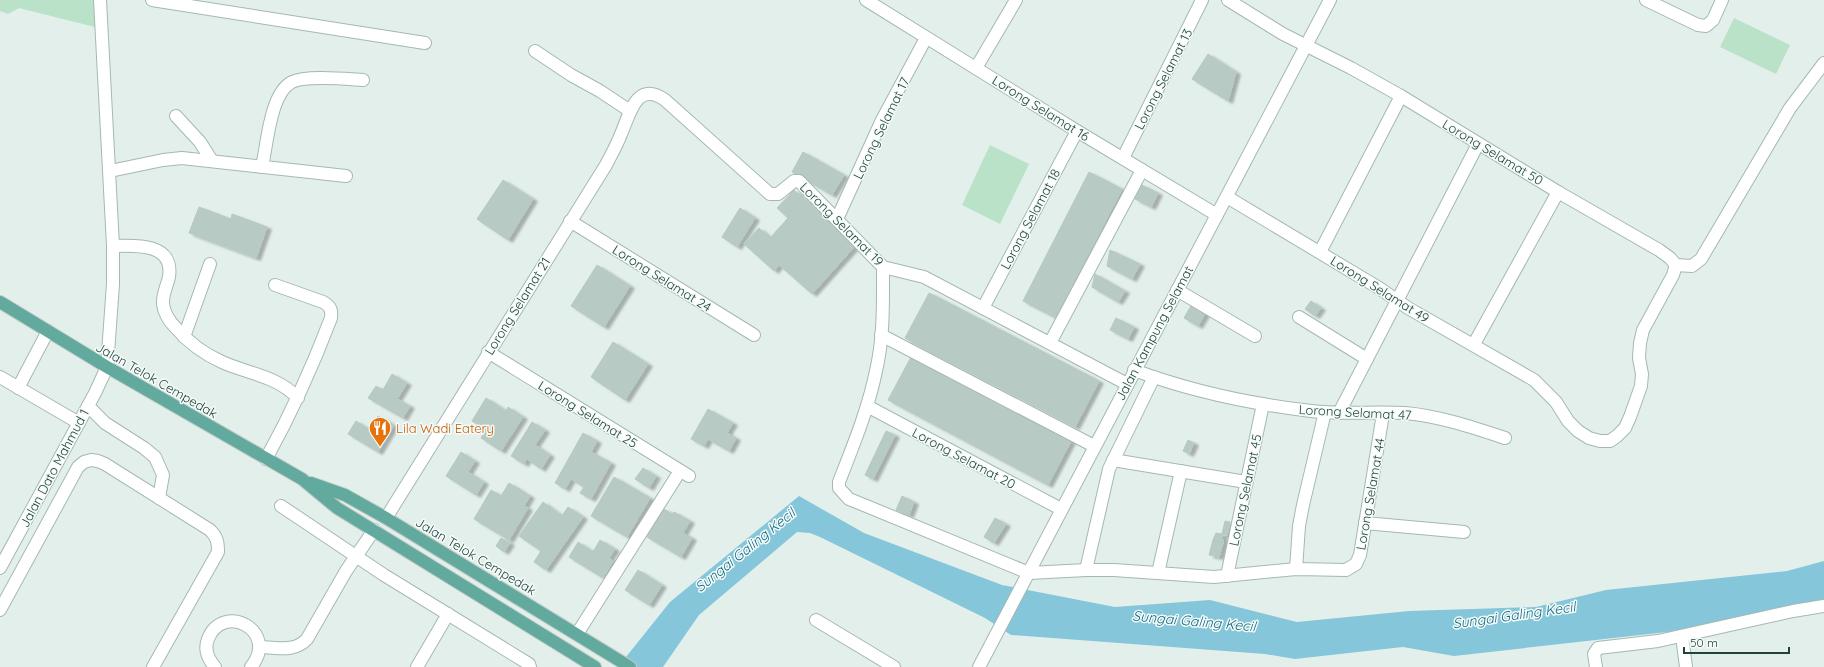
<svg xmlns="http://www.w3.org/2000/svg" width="1824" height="667" font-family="Quicksand,sans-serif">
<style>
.green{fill:#bae2c8}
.water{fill:#85c6da}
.building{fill:#b8cac4;stroke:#b5c9c2;filter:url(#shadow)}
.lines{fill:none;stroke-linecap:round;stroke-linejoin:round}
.minor-casing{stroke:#a5b8b3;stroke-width:14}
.major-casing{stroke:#c1cac8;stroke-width:14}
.minor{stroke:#fff;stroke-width:12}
.major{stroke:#62aa9d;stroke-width:12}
.labels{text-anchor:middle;stroke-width:3;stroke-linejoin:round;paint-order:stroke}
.street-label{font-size:13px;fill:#20433c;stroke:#f5fbf8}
.food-label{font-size:13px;fill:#c56008;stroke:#f5fbf8;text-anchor:start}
.water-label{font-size:14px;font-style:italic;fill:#126a87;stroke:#f5fbf8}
</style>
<defs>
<filter id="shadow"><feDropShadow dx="4.5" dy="2.5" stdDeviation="1" flood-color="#0004"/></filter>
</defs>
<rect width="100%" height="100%" fill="#e3efeb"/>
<g class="green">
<path d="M0 0H94L95 27 19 8 8 14 0 11Z"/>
<path d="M1734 18 1790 45 1776 74 1720 47Z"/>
<path d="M990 145 1029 164 1000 224 962 205Z"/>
</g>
<path class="water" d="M799 496 864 533 1002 585 1115 607 1210 600 1297 622 1409 611 1536 607 1606 590 1787 571 1824 561V601L1667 632 1454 656 1403 647 1295 659 1265 654 1011 635 985 618 820 537 810 533 797 532 699 615 663 667H618L670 602Z"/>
<g class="building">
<path d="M1208 54 1236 72 1228 101 1192 79Z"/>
<path d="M803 152 844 175 832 195 792 172Z"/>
<path d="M1089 172 1122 189 1056 318 1023 301Z"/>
<path d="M503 180 533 199 508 240 477 219Z"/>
<path d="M1142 185 1158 193 1151 207 1135 199Z"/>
<path d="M794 190 856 245 812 294 779 265 774 271 744 244 759 228 770 238 788 218 777 208Z"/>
<path d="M199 207 231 219 232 214 267 227 256 258 189 233Z"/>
<path d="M740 208 755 218 737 247 722 237Z"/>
<path d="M1110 250 1140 264 1132 279 1107 266Z"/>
<path d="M597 265 630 286 604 327 571 306Z"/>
<path d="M1095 274 1125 291 1118 302 1092 287Z"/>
<path d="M929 293 943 300 919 346 905 338Z"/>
<path d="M943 300 1099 381 1075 427 919 346Z"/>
<path d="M1311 301 1321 308 1315 316 1305 309Z"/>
<path d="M1192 304 1206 312 1198 326 1184 318Z"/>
<path d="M1116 318 1134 327 1128 339 1110 330Z"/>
<path d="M613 342 648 364 625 400 591 377Z"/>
<path d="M911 357 1071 441 1048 485 888 400Z"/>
<path d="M392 374 407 383 397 399 410 406 403 418 368 398 376 386 383 390Z"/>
<path d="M486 398 506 411 508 407 523 417 501 451 481 438 486 430 472 421Z"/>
<path d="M708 409 733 423 727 433 736 438 729 451 708 439 704 446 691 439Z"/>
<path d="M378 416 394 425 378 452 348 434 356 421 370 430Z"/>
<path d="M532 422 545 430 535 445 550 455 541 469 527 459 524 464 511 456Z"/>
<path d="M886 431 895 435 873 479 865 475Z"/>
<path d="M583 433 597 441 591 452 611 463 591 499 580 493 584 487 571 479 565 489 555 483Z"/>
<path d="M1188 440 1194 443 1189 454 1183 451Z"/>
<path d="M461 452 475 461 468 472 484 482 476 495 446 476Z"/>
<path d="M643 468 656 476 649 488 635 479Z"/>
<path d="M614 477 650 498 627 537 591 516Z"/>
<path d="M509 483 530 496 524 506 528 508 509 540 474 519 491 490 501 496Z"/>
<path d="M902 496 914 502 909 515 896 510Z"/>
<path d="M543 502 562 516 568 507 583 517 546 570 534 562 541 551 519 536Z"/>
<path d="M664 509 672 514 674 512 690 521 683 533 692 538 681 557 647 537Z"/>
<path d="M995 518 1006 524 994 543 984 537Z"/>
<path d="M1225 521 1230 522 1227 535 1222 534Z"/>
<path d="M1216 533 1222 534 1223 543 1213 540Z"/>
<path d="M501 538 510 543 504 552 496 546Z"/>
<path d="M600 540 615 549 609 558 613 561 603 578 569 557 578 542 593 552Z"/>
<path d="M1213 540 1223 543 1219 557 1209 555Z"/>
<path d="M638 570 662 585 649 605 625 590Z"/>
</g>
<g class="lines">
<g class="minor-casing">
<g id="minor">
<path d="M152 0 425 43"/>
<path d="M866 0 1077 131 1217 215"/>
<path d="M1228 0 1283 34 1351 68 1401 96 1558 192 1659 250 1670 258 1676 265"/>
<path d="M1646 0 1698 25 1706 26 1713 20 1722 0"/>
<path d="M535 51 571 75 600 91 630 111"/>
<path d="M976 68 1016 0"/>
<path d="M176 116 200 142 212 161"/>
<path d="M1123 158 1202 0"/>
<path d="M262 167C267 145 270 93 292 82 306 75 346 79 363 80"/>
<path d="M110 171 163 160 182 158 346 176"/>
<path d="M1227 197 1379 288 1408 308 1534 380 1556 402 1568 421 1578 431 1589 438 1600 441H1610L1617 436 1625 428 1630 417 1641 386 1642 374 1639 358 1640 343 1643 330 1673 275 1676 265"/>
<path d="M837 219 882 120 926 38"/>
<path d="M570 221 754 335"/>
<path d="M113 246C136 245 174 243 169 277 167 286 162 295 163 304 164 313 170 322 176 328 189 343 204 354 222 362 249 374 277 376 298 398"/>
<path d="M1320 252 1401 96"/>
<path d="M1676 265 1692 266 1701 259 1790 108 1824 63"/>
<path d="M883 267C883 302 884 337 876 371 868 410 853 446 839 482V488L849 499 859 503 1029 573 1086 570H1114L1214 577 1296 569 1346 570 1356 564 1360 555 1383 414"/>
<path d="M1177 290 1255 336"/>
<path d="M983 308 1077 131"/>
<path d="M1299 317 1367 359"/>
<path d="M881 335 1094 446"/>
<path d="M184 337 210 264"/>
<path d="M1050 343 1142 170"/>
<path d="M1474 344 1558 192"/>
<path d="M488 352 689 476"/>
<path d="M1134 370C1190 391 1252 404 1311 411 1342 415 1374 411 1405 413 1439 416 1472 427 1505 438"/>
<path d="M0 377 79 423"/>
<path d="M18 388 48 331"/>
<path d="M88 406 105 423 144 448 155 457 163 475 159 498"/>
<path d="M867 406 1061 509"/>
<path d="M1339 413 1478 144"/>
<path d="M266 459C292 412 312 368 331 318 332 309 330 306 323 302L275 285"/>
<path d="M1113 460 1246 482"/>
<path d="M281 506 384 575 529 664 530 667"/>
<path d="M386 518 606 165C611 155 617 145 621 134 630 114 636 80 665 100L770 194H778L794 181H799L883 267 924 277 1127 384"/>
<path d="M1365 523 1464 532"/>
<path d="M0 568 95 393 107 367 113 284V246L100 0"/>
<path d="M1296 569 1299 526 1303 505 1325 412"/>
<path d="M1086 570 1109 469 1154 377"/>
<path d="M1158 573 1181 471"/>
<path d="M1227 576 1263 404"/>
<path d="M0 610 78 467 84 462 91 460 98 461 105 464 210 530C217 537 218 542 218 552L153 667"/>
<path d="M816 620 894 667"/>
<path d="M577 634 680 471"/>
<path d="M1682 636 1686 667"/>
<path d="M260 647C277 647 294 653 307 639L346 571 374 530"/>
<path d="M215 667C208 659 204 649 208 639 223 601 280 631 251 667"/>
<path d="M417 667 448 614"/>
<path d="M979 667 1330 0"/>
<path d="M1596 667 1594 654 1598 648 1658 641 1793 611 1824 606"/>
</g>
</g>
<g class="major-casing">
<g id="major">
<path d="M0 302 107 367 302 479 337 508 595 667"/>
<path d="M311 483 345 495 386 518 630 667"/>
</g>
</g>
<use href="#minor" class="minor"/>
<use href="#major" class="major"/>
</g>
<defs>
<g id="restaurant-pin" transform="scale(1.15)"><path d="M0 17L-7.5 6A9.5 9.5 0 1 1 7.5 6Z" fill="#e8710a" stroke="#f5fbf8"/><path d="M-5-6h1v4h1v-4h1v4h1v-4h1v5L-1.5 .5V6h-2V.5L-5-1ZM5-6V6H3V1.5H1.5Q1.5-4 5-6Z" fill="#fff"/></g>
</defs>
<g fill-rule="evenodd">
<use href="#restaurant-pin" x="380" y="428"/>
</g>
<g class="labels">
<g class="street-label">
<text transform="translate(1163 79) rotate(-63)" y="5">Lorong Selamat 13</text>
<text transform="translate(1041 108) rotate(32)" y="5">Lorong Selamat 16</text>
<text transform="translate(881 128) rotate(-64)" y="5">Lorong Selamat 17</text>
<text transform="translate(1493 152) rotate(31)" y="5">Lorong Selamat 50</text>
<text transform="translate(1030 219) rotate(-62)" y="5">Lorong Selamat 18</text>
<text transform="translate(842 224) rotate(45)" y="5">Lorong Selamat 19</text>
<text transform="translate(662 278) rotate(32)" y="5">Lorong Selamat 24</text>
<text transform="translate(1380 289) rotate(32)" y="5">Lorong Selamat 49</text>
<text transform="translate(517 306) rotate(-58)" y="5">Lorong Selamat 21</text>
<text transform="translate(1154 333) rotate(-62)" y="5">Jalan Kampung Selamat</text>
<text transform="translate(157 380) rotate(30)" y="5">Jalan Telok Cempedak</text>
<text transform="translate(1355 412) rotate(3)" y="5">Lorong Selamat 47</text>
<text transform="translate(588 414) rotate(32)" y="5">Lorong Selamat 25</text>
<text transform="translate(964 458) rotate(28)" y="5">Lorong Selamat 20</text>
<text transform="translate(54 468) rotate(-62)" y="5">Jalan Dato Mahmud 1</text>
<text transform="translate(1245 490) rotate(-78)" y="5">Lorong Selamat 45</text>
<text transform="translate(1370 494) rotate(-80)" y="5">Lorong Selamat 44</text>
<text transform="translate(476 556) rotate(31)" y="5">Jalan Telok Cempedak</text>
</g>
<g class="food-label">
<text x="396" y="433">Lila Wadi Eatery</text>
</g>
<g class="water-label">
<text transform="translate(745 550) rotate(-39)" y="5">Sungai Galing Kecil</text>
<text transform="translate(1514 615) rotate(-8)" y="5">Sungai Galing Kecil</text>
<text transform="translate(1194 621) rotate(5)" y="5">Sungai Galing Kecil</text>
</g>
</g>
<path d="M1684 647v6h105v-6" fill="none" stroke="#20433c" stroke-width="2"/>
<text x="1690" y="647" font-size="12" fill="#20433c" stroke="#f5fbf8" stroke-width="3" paint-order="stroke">50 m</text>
</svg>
